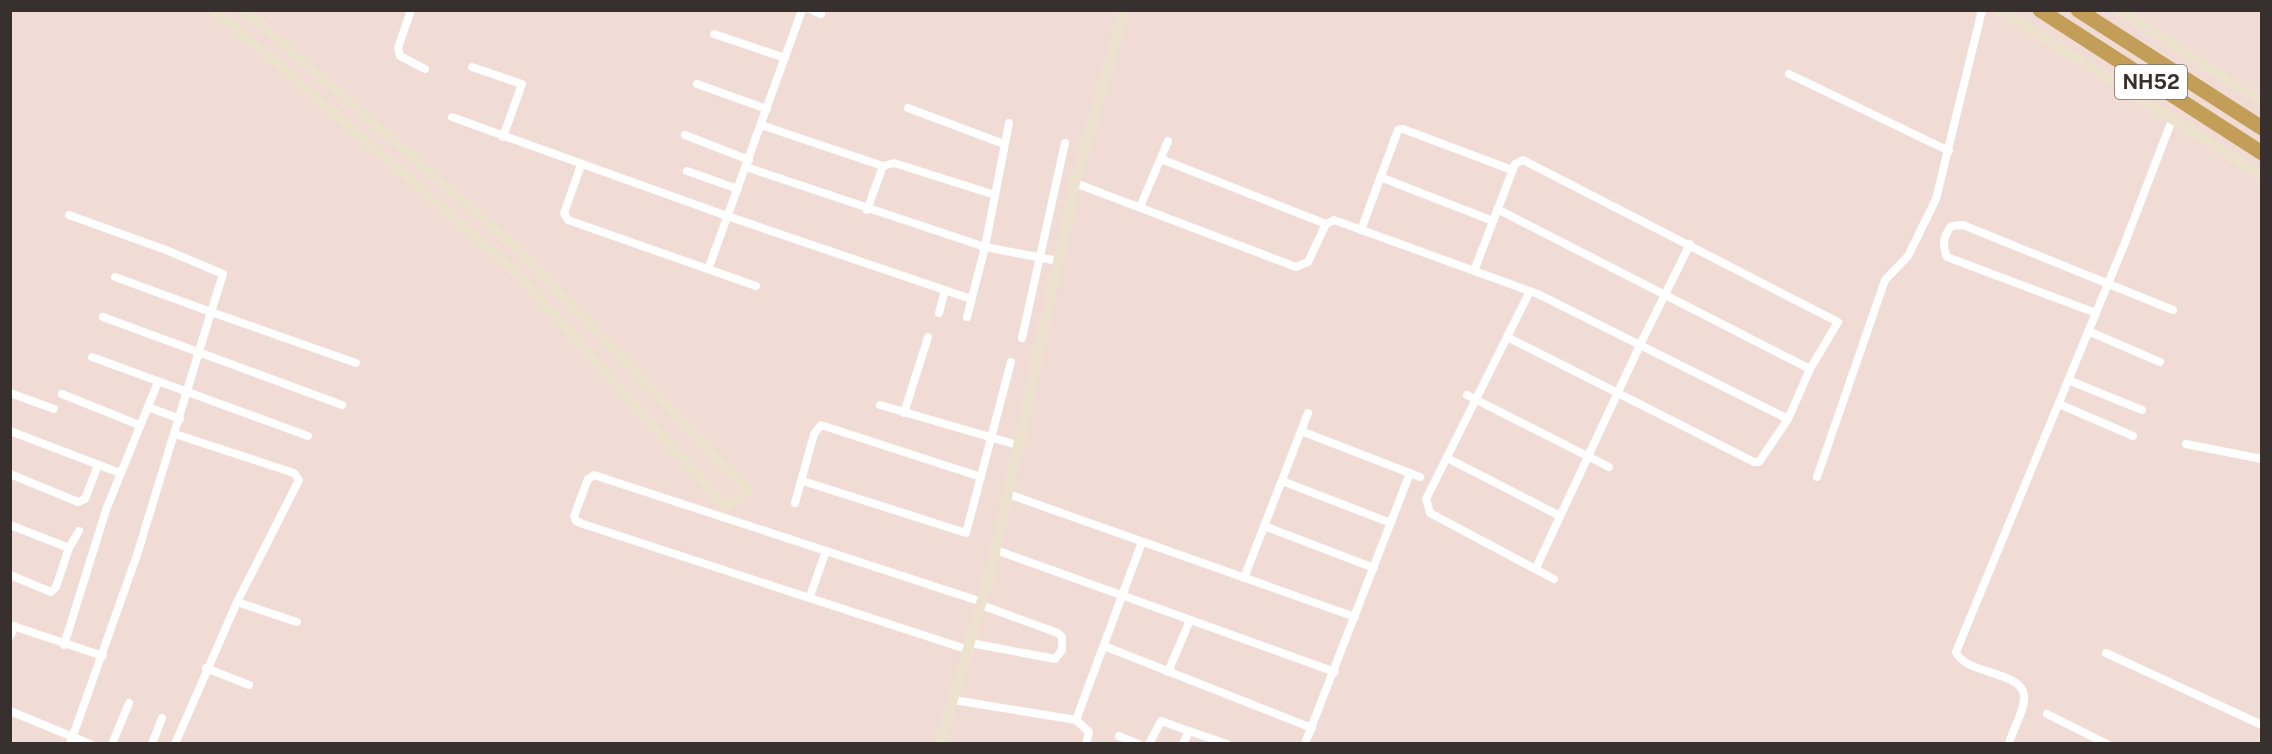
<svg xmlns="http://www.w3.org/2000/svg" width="2272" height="754" font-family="'Public Sans',sans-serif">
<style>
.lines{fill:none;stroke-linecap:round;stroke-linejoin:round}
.street{stroke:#fff;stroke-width:8}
.secondary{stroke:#ede2cd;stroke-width:10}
.highway{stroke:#c39e59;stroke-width:15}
.labels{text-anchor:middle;stroke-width:4.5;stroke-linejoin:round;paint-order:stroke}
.shield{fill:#fff;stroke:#746e6d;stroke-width:1.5}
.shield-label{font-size:20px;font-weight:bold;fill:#38302e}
</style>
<rect width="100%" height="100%" fill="#f1dcd5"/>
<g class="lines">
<g class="street">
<path d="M411 10 398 48 400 56 425 69"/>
<path d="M812 10 821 14"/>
<path d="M714 34 785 58"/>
<path d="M472 67 522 84 503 137"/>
<path d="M1789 74 1949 151"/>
<path d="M697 84 767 109"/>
<path d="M908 108 1004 144"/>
<path d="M452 117 727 216 971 299"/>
<path d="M761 125 883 166"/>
<path d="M685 135 749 160"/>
<path d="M1161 159 1326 224"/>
<path d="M581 165 564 213 568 220 756 286"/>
<path d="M746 167 985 247 1058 261"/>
<path d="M687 171 738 189"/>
<path d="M1380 177 1493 221"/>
<path d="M1075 183 1296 267 1308 262 1326 224 1334 220 1538 294 1788 419"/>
<path d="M1140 207 1168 141"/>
<path d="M1497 209 1810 369"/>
<path d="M867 210 883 166 894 163 995 195"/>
<path d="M69 215 166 250 223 274 211 312 115 277"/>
<path d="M1361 230 1398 130 1403 129 1512 170"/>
<path d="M709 267 802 10"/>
<path d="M1474 271 1515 164 1523 160 1838 322 1810 369 1788 419 1759 462H1754L1507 337"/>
<path d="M1530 291 1426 499 1430 513 1554 579"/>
<path d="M939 313 945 290"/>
<path d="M2096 313 1947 257C1942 244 1943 238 1951 226L1963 225 2173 310"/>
<path d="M103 317 342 405"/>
<path d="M967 317 985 247 1009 123"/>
<path d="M2088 331 2160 362"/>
<path d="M1022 338 1065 143"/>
<path d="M92 357 308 436"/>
<path d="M2068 380 2142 410"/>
<path d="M10 393 54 409"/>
<path d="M62 394 139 425"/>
<path d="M1467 395 1609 467"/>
<path d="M2059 404 2133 436"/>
<path d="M880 405 1017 445"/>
<path d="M148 407 180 419"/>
<path d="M904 413 928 337"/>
<path d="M10 431 120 473"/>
<path d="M1301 431 1420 477"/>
<path d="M2186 444 2262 459"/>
<path d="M1447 458 1560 516"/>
<path d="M10 474 78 502 85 499 98 465"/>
<path d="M1817 477 1885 280 1908 256 1936 199 1982 10"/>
<path d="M803 481 966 533 1011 362"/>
<path d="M1282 481 1391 523"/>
<path d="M1008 494 1355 617"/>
<path d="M795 503 814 434 821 425 981 477"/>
<path d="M10 525 69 548"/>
<path d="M1264 526 1374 568"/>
<path d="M996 550 1335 672"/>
<path d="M1536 568 1640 345 1690 244"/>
<path d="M10 575 51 592 56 587 69 548 79 531"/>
<path d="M1244 578 1308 413"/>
<path d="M810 596 826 551"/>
<path d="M237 602 297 622"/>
<path d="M10 625 103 656"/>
<path d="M10 636 15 626"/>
<path d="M971 643 1055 659 1062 650V637L1058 633 981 605"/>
<path d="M64 645 106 510 158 382"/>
<path d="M1104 646 1312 728"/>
<path d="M969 650 583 524 576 521 574 516 588 479 594 475 982 602"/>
<path d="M2106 653 2262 725"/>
<path d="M206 668 249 685"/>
<path d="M1168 672 1190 620"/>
<path d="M954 700 1076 720 1089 732 1086 744"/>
<path d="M10 711 90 744"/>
<path d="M2047 714 2107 744"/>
<path d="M1076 720 1142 542"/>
<path d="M1119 736 1138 744"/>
<path d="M1306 741 1410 473"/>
<path d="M70 744 137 555 211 312 356 363"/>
<path d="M112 744 129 703"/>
<path d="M152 744 162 718"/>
<path d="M175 744 237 602 299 480 294 473 175 434"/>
<path d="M1149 744 1161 721 1189 731"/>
<path d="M1183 744 1189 731 1227 744"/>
<path d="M2009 744C2012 730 2026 709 2024 695 2021 671 1964 674 1956 652L2124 245 2172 120"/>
</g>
<g class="secondary">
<path d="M215 10 518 274 726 508 747 490 518 249 244 10"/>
<path d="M2000 10 2262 176"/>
<path d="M2119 10 2262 102"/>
<path d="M940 744 992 566 1075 183 1124 10"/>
</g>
<g class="highway">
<path d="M2040 10 2262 153"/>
<path d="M2078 10 2262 128"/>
</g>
</g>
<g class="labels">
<rect class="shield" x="2115" y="65" width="72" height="34" rx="4.5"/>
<g class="shield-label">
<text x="2151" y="89">NH52</text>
</g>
</g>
<rect width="2272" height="754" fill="none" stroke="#38302e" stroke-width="24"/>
</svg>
